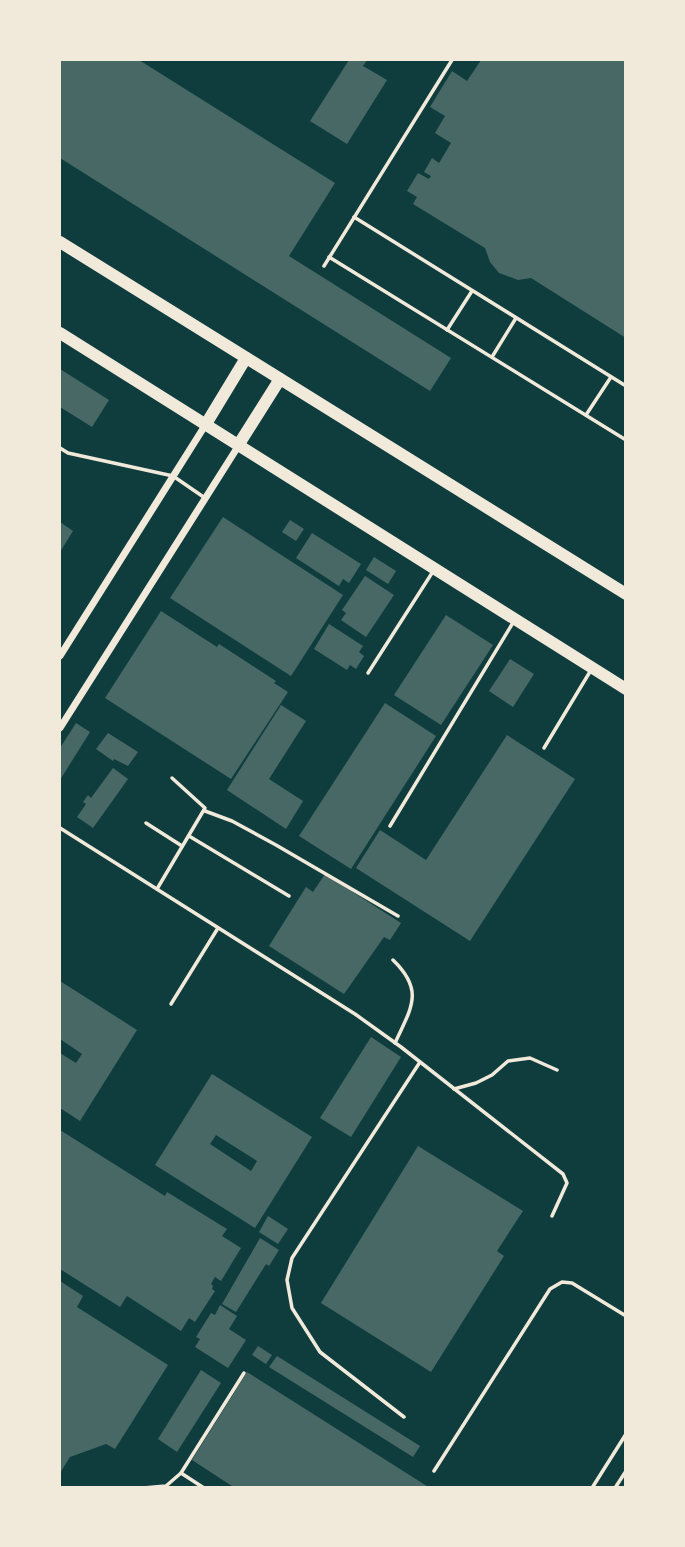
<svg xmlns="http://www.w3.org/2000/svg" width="685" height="1547" font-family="Roboto,sans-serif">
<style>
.building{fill:#486865;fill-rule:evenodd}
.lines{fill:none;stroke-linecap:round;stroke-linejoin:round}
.service{stroke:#f1e9da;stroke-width:3.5}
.minor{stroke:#f1e9da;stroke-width:7}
.primary{stroke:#f1e9da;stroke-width:12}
</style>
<rect width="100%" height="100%" fill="#0f3d3e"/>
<g class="building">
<path d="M60 60H139L335 183 289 256 451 358 430 391 60 158Z"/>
<path d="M349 60H367L363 66 387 80 347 144 310 121Z"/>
<path d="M481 60H626V338L531 278 518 280 499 273 490 262 485 248 413 204 417 197 407 191 418 173 429 179 431 176 424 172 432 158 439 163 451 143 435 133 445 116 430 107 452 71 467 81Z"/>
<path d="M60 369 109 400 92 427 60 407Z"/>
<path d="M223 517 343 595 291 676 170 598Z"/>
<path d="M290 520 304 529 296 541 282 532Z"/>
<path d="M60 522 73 531 60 552Z"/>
<path d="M312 533 361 564 349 583 343 579 339 586 296 558Z"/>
<path d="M374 557 396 571 388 584 366 570Z"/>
<path d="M365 576 394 595 366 637 341 620 346 613 342 610Z"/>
<path d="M161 611 217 647 219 644 276 681 274 683 288 692 231 779 105 698Z"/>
<path d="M446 615 493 645 441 725 394 695Z"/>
<path d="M329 624 363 646 359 652 364 656 356 669 350 665 347 670 314 649Z"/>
<path d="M510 659 534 674 513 707 489 691Z"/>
<path d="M385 703 436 736 351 869 299 836Z"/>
<path d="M281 705 306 721 269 779 303 801 286 829 227 790Z"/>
<path d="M76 723 90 732 60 780V748Z"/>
<path d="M108 733 138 752 128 766 114 759 113 761 96 749Z"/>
<path d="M507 735 575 779 470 941 356 868 380 830 426 860Z"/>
<path d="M113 768 128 779 93 828 77 817 86 804 83 802 88 795 91 798Z"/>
<path d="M325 874 401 923 390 940 384 937 344 994 269 946 306 887 313 892Z"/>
<path d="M60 981 137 1030 80 1121 60 1108V1053L76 1063 82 1054 60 1039Z"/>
<path d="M371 1037 401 1057 351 1137 320 1118Z"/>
<path d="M212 1074 312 1137 255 1228 155 1165ZM216 1135 257 1161 251 1171 210 1144Z"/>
<path d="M60 1130 165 1196 167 1192 227 1229 222 1236 241 1248 221 1281 215 1277 211 1284 213 1286 212 1289 215 1291 195 1322 189 1318 181 1331 127 1296 120 1307 60 1269Z"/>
<path d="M418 1146 523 1211 497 1251 504 1256 431 1372 321 1303Z"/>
<path d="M268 1216 288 1229 278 1244 259 1232Z"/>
<path d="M260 1238 279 1250 269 1266 266 1264 236 1312 222 1304Z"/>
<path d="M60 1281 83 1296 77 1307 168 1365 115 1449 106 1444 70 1457 60 1473Z"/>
<path d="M220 1305 237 1316 229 1329 246 1340 228 1368 195 1347 200 1339 196 1337 211 1313 215 1315Z"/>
<path d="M258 1346 272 1355 266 1364 252 1355Z"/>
<path d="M277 1356 420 1446 413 1457 269 1367Z"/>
<path d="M201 1370 221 1383 177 1452 158 1439Z"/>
<path d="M247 1372 430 1488H235L192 1460Z"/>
</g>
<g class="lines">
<g class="service">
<path d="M354 217 626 386"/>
<path d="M329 257 626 440"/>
<path d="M324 266 452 60"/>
<path d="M447 330 472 291"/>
<path d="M492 357 516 318"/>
<path d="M586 415 611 377"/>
<path d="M60 448 68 453 173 476 205 498"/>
<path d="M368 673 432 573"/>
<path d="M544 748 591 670"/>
<path d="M205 811 232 821 276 845 398 916"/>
<path d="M146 823 182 846"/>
<path d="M390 826 514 621"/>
<path d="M60 828 355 1014 401 1047 563 1174 567 1183 552 1216"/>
<path d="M189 836 289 896"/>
<path d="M157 889 205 808 172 778"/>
<path d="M393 960C425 991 411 1008 395 1043"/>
<path d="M171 1004 218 928"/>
<path d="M454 1089 476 1083 492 1075 508 1061 530 1058 557 1070"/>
<path d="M404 1417 320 1352 292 1308 287 1280 292 1258 420 1062"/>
<path d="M434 1471 550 1289 562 1282 572 1283 626 1316"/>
<path d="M181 1473 204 1488"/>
<path d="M143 1488 166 1486 181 1473 244 1373"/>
<path d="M592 1488 626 1434"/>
<path d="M615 1488 626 1471"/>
</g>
<g class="minor">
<path d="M60 656 206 424"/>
<path d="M60 728 239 445"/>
</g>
<g class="primary">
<path d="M60 242 626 594"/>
<path d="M60 333 626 689"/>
<path d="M206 424 246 358"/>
<path d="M239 444 280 379"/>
</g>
</g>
<rect width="685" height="1547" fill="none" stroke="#f1e9da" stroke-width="122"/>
</svg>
